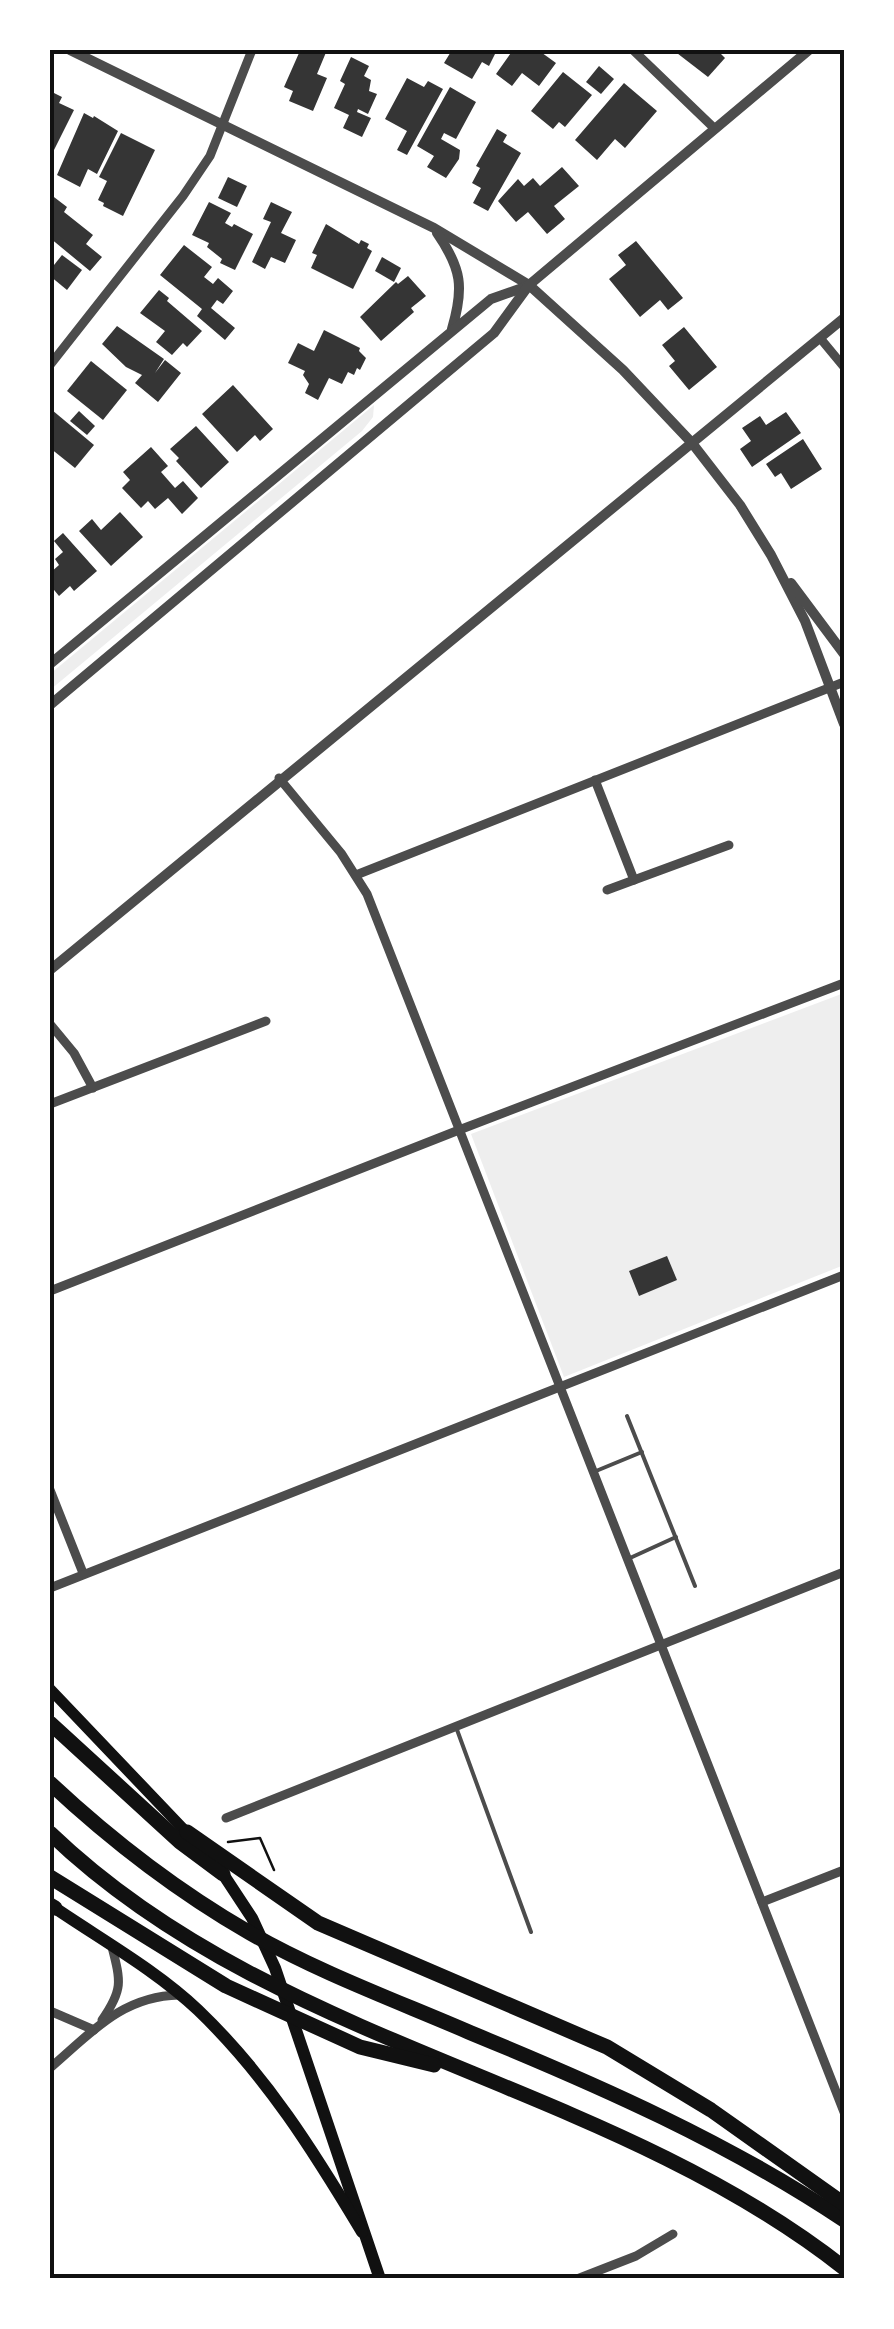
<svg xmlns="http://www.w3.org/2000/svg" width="894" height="2329" font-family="Commissioner,sans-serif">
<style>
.green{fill:#eee}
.building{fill:#353535}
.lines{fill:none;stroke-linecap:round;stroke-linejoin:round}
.path{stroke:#111;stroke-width:2.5}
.service{stroke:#4c4c4c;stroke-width:4}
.minor{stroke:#4c4c4c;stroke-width:9}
.tertiary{stroke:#4c4c4c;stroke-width:10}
.secondary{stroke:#111;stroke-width:11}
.primary{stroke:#111;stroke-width:12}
.motorway{stroke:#111;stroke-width:15}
.neatline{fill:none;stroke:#111;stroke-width:4}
</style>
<rect width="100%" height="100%" fill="#fff"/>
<g class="green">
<path d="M374 405 373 417 362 431 50 690V674Z"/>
<path d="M844 993V1265L564 1377 471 1134Z"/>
</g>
<g class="building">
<path d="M292 50H327L317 74 327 78 313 111 289 101 293 91 284 87 299 53Z"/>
<path d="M452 50H497L489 66 482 62 472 79 444 63Z"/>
<path d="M513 50H538L556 63 539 86 522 73 512 86 496 74Z"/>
<path d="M673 50H717L725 58 708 77Z"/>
<path d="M351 57 369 66 364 76 371 80 369 91 377 94 368 114 358 109 357 112 371 118 362 137 343 128 349 115 334 108 345 84 340 81Z"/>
<path d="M599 66 614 79 601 94 586 82Z"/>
<path d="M563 72 592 95 565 127 559 122 553 129 531 111Z"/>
<path d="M407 78 424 87 428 81 443 89 407 155 397 150 407 131 385 119Z"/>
<path d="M624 83 657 111 625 148 615 139 597 160 575 140Z"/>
<path d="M450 87 476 102 456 139 444 133 441 139 460 150 459 159 446 178 427 167 434 156 417 146Z"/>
<path d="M50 91 62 97 59 103 74 110 50 158Z"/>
<path d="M84 113 93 118 94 116 118 131 97 174 88 169 80 187 57 175Z"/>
<path d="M497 129 507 135 503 142 521 153 488 211 473 203 481 188 472 183 480 168 476 166Z"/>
<path d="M121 133 155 150 123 216 103 206 104 203 98 200 107 181 99 177Z"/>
<path d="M562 167 579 186 554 206 565 219 547 234 528 212 516 222 498 201 518 179 524 186 533 178 540 186Z"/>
<path d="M228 177 247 186 237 207 218 198Z"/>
<path d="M50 194 67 207 64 212 93 235 86 244 102 257 90 271 50 238Z"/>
<path d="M209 202 231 213 225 223 232 227 234 224 253 234 235 270 220 263 222 259 207 247 209 243 192 235Z"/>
<path d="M271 202 292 212 281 233 296 240 285 263 271 257 265 269 252 262 271 222 263 219Z"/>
<path d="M326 224 359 244 361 240 369 244 367 248 372 251 353 289 311 268 317 255 312 253Z"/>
<path d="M636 241 683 298 668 310 660 300 640 317 609 279 626 265 618 255Z"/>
<path d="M184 245 212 267 204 277 213 284 218 278 233 291 223 304 217 300 211 308 235 328 225 340 197 316 202 309 160 275Z"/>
<path d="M62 255 82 270 67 290 50 276V270Z"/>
<path d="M382 257 401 268 394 282 375 271Z"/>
<path d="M408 276 426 296 411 308 414 312 381 341 360 317 396 282 398 284Z"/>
<path d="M159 290 169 298 167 301 202 331 187 347 183 343 172 355 156 342 165 331 140 313Z"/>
<path d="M117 326 164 359 155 373 165 360 181 373 158 402 135 383 142 375 126 367 102 344Z"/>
<path d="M684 327 717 367 689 390 669 366 675 361 662 345Z"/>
<path d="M324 330 360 348 359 351 366 358 360 370 357 368 354 375 348 372 342 384 329 378 318 400 305 393 309 384 303 375 305 371 288 363 298 343 314 351Z"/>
<path d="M91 361 127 390 103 420 67 391Z"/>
<path d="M233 385 273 429 260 441 255 435 237 452 202 414Z"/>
<path d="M52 410 94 445 75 468 50 448Z"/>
<path d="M79 411 95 426 87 435 70 421Z"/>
<path d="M786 412 801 433 752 467 740 449 751 441 742 428 760 416 766 425Z"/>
<path d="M196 426 229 462 201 488 176 461 179 458 170 449Z"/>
<path d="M803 439 822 469 791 489 781 473 775 477 766 464Z"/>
<path d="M151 447 168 466 161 472 175 488 183 481 198 498 182 514 168 498 155 509 148 501 141 508 122 488 130 480 123 472Z"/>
<path d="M120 512 143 537 111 566 79 531 92 519 101 530Z"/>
<path d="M63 533 97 571 74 591 70 586 59 596 50 585V573L59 565 55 559 63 552 54 541Z"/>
<path d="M667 1256 677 1280 639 1296 629 1271Z"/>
</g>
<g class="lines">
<path class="path" d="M228 1842 260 1838 274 1870"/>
<g class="service">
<path d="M627 1416 695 1586"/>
<path d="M596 1471 642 1452"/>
<path d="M630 1558 676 1537"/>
<path d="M456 1727 531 1932"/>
</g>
<g class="minor">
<path d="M633 50 714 128"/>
<path d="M820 338 844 367"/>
<path d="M50 365 183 196 210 156 252 50"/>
<path d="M279 778 341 853 367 894 844 2112"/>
<path d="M595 780 634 880 729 845"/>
<path d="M356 875 844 682"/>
<path d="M607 890 634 880"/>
<path d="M50 1024 74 1053 93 1088"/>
<path d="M50 1104 266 1021"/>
<path d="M50 1291 459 1130 844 983"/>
<path d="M50 1490 83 1573"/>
<path d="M50 1588 844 1275"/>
<path d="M226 1818 844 1572"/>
<path d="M762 1902 844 1870"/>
<path d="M50 2011 94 2030"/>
<path d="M102 2020C123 1990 121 1982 112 1947"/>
<path d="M50 2068C91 2033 122 1996 179 1995"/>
<path d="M577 2279 636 2256 673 2234"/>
</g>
<g class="tertiary">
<path d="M70 50 434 228 529 285 623 370 692 443 740 505 771 555 805 621 844 724"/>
<path d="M437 233C462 269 464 288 452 329"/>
<path d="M791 583 844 654"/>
<path d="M50 664 491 299 528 286"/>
<path d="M50 705 494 333 529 285 809 50"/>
<path d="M50 970 844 318"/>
</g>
<path class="secondary" d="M50 1689 191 1837"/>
<g class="primary">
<path d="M223 1874 252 1918 275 1968 380 2279"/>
<path d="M55 1908C102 1940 157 1971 198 2010 266 2075 314 2152 362 2232"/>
</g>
<g class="motorway">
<path d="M50 1723 180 1842 223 1874"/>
<path d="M50 1783C111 1840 177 1891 250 1933 320 1973 397 2001 471 2033 600 2086 727 2142 844 2220"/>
<path d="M187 1832 318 1923 607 2047 711 2110 844 2204"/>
<path d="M50 1833C274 2048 604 2079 844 2268"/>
<path d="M50 1877 226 1986 360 2047 434 2065"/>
<path d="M50 1905 55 1908"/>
</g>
</g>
<rect width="894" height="2329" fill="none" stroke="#ffffff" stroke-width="105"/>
<rect x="52" y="52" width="790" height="2224" class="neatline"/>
</svg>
